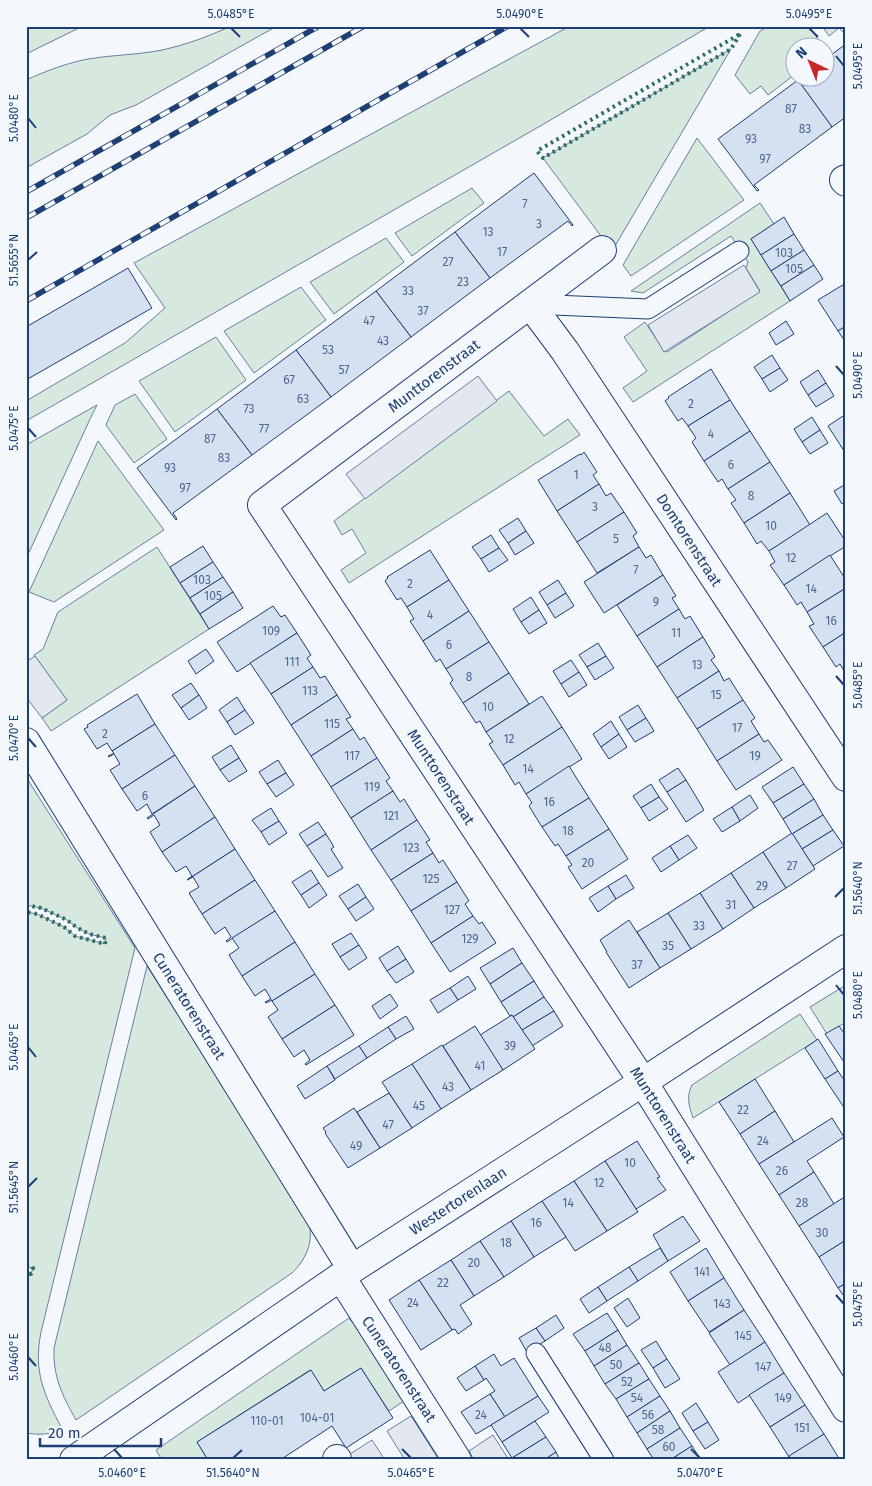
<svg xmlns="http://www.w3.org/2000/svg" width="872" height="1486" font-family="'Fira Sans',sans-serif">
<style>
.green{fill:#d7e8df;stroke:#687fa3}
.parking{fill:#e3e8f0;stroke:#687fa3}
.building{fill:#d5e0f0;stroke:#1d3f73}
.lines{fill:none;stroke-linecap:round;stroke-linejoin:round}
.lane-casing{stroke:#1d3f73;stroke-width:21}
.street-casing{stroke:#1d3f73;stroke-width:30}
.lane{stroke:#f4f7fb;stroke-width:19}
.street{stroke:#f4f7fb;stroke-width:28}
.rail-casing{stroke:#1d3f73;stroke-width:5.5}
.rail{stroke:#f4f7fb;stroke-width:4;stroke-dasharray:11;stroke-linecap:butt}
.hedge{stroke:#2c6c60;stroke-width:4;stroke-dasharray:2.5 4;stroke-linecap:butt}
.ticks{fill:none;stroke:#1d3f73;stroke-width:2}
.labels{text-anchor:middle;stroke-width:4;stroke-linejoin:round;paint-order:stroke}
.number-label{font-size:12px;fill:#4b6792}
.street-label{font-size:15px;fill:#1d3f73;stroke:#f4f7fb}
.neatline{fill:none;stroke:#1d3f73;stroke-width:2}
.ticks-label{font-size:12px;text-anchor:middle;fill:#1d3f73}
</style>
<rect width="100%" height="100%" fill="#f4f7fb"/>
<g class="green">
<path d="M26 26H83L26 54Z"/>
<path d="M231 26H277L136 105 110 115 87 134 26 168V80C46 71 67 63 88 59 111 55 135 55 157 51 183 46 207 37 231 26Z"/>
<path d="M570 26H710L542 125 26 421V401L125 343 165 308 134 263Z"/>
<path d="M769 26H809L820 42 816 45 817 47 794 48V75L768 95 761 86 750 94 735 75 760 31Z"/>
<path d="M822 26H846V35L839 28 829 36Z"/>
<path d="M731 49 612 251 543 158Z"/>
<path d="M697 138 744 200 631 276 623 265Z"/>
<path d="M472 188 484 203 412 256 395 233Z"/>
<path d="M760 203 774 224 751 239 790 301 633 402 623 388 647 371 624 337 645 322 664 351 667 352 760 291 746 268 748 262 731 236 643 293 631 291Z"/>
<path d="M386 238 404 262 334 314 310 282Z"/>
<path d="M301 287 326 320 254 373 224 331Z"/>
<path d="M216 337 246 380 175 432 139 381Z"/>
<path d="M509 391 544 436 568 419 580 435 349 583 341 570 366 553 352 529 342 535 334 521Z"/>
<path d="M135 394 167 439 134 463 106 425 115 405Z"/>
<path d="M97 405 90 419 26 559V445Z"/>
<path d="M98 441 164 530 54 602 29 592Z"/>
<path d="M157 547 209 629 51 731 42 718 67 700 34 655 43 649 58 612Z"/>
<path d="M26 777 135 948 41 1332C33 1372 44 1394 62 1429 50 1435 39 1435 26 1433V1273L31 1274 33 1268 26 1266V912L37 914 64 927 75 936 105 944 106 938 89 934 76 927 67 920 41 908 26 905Z"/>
<path d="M147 966 302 1209C304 1214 307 1219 309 1224 314 1242 305 1261 292 1273L76 1420C62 1395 53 1377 54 1348Z"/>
<path d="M846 985V1022L827 1034 810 1007Z"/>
<path d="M800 1014 817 1040 693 1118C689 1106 686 1097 692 1085Z"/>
<path d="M349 1318 353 1323H354L404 1401 389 1411 361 1368 324 1391 310 1370 197 1442 208 1460H162L156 1450Z"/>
</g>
<g class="parking">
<path d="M744 265 760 292 664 352 648 325Z"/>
<path d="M478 376 497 401 365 499 346 474Z"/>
<path d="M35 656 67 700 42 718 26 697V662Z"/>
<path d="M411 1416 439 1460H405L387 1431Z"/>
<path d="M493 1435 509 1460H474L469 1451Z"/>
<path d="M372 1440 385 1460H350L347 1456Z"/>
</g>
<g class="building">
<path d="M846 44V117L832 127 798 80 801 78H824V60Z"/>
<path d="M798 80 832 127 754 185 759 190 757 191 718 139Z"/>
<path d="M534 173 573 225 572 226 568 221 490 278 455 232Z"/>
<path d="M784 217 794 234 761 255 751 239Z"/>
<path d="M455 232 490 278 411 337 376 291Z"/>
<path d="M794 234 804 250 771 271 761 255Z"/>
<path d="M804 250 814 265 781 286 771 271Z"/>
<path d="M814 265 823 279 790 301 781 286Z"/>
<path d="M128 268 152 308 26 380V327Z"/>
<path d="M846 283V326L838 331 818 300Z"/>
<path d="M376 291 411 337 331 397 296 350Z"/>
<path d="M786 321 794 334 776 345 769 333Z"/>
<path d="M846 326V343L838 331Z"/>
<path d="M296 350 331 397 252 455 217 409Z"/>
<path d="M772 355 780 368 762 379 754 367Z"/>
<path d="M780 368 788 380 770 392 762 379Z"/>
<path d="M711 369 730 400 688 426 682 418 678 421 665 401 669 398 668 397Z"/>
<path d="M818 370 826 383 808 395 800 382Z"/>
<path d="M826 383 834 396 816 407 808 395Z"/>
<path d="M730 400 750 431 704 461 692 442 696 438 688 426Z"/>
<path d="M217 409 252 455 173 513 177 519 176 520 137 468Z"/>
<path d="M846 414V454L828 426Z"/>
<path d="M812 417 820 430 802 442 794 429Z"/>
<path d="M820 430 828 443 810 454 802 442Z"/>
<path d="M750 431 770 462 728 489 722 479 718 482 704 461Z"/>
<path d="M584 452 597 472 593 475 599 484 557 511 538 480 580 454 581 455Z"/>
<path d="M770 462 790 493 744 523 731 503 736 500 728 489Z"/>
<path d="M599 484 606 496 611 493 624 512 577 542 557 511Z"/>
<path d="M846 484V502L842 504 834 491Z"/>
<path d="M790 493 810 525 769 551 761 541 757 544 744 523Z"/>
<path d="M624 512 637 533 633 536 639 547 597 573 577 542Z"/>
<path d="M827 513 846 542V546L784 585 770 565 775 562 769 551Z"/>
<path d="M518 518 526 531 508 543 499 530Z"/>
<path d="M526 531 534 543 515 555 508 543Z"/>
<path d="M491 535 499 548 481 559 472 547Z"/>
<path d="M203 546 213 562 180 583 170 567Z"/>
<path d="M639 547 646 558 651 555 663 575 604 613 584 582Z"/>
<path d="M499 548 508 560 489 572 481 559Z"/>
<path d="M430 550 449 580 407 607 401 598 397 600 385 581 388 578 387 577Z"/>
<path d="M830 555 846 580V588L807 612 801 602 797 605 784 585Z"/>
<path d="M213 562 223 577 190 598 180 583Z"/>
<path d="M663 575 676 596 672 598 679 609 637 636 617 605Z"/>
<path d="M223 577 233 592 200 614 190 598Z"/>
<path d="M449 580 469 611 423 641 410 621 414 619 407 607Z"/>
<path d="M558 580 566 593 547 605 539 592Z"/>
<path d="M846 588V632L823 647 809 626 814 624 807 612Z"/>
<path d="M233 592 243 608 209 629 200 614Z"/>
<path d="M566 593 574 606 555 618 547 605Z"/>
<path d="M531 597 539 610 521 622 513 609Z"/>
<path d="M273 606 281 617 285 615 297 633 237 672 217 642Z"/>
<path d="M679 609 685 619 690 616 703 637 657 667 637 636Z"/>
<path d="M539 610 547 623 529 634 521 622Z"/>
<path d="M469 611 489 642 446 669 440 659 436 662 423 641Z"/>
<path d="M846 632V674L840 664 836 667 823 647Z"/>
<path d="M297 633 311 655 307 658 313 667 271 694 250 663Z"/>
<path d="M703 637 715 657 711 660 719 671 677 698 657 667Z"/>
<path d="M489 642 509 673 463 703 450 683 453 680 446 669Z"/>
<path d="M598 643 606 656 587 667 579 655Z"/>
<path d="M206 649 214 661 196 674 188 661Z"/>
<path d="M606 656 614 668 595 680 587 667Z"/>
<path d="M571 660 579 672 561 684 553 671Z"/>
<path d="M313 667 320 678 325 676 337 695 291 725 271 694Z"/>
<path d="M719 671 724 681 729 678 743 700 697 729 677 698Z"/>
<path d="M579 672 587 685 569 697 561 684Z"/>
<path d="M509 673 529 704 486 732 480 721 476 723 463 703Z"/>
<path d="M191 683 199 695 181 708 172 695Z"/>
<path d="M137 694 155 724 112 751 107 743 97 749 84 729 88 727 87 725Z"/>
<path d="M199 695 207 708 189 720 181 708Z"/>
<path d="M337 695 351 717 346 719 353 729 311 756 291 725Z"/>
<path d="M542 696 562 727 503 765 489 744 493 742 486 732Z"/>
<path d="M237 697 245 710 227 722 219 710Z"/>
<path d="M743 700 755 718 751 721 759 734 717 761 697 729Z"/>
<path d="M638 705 646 718 627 730 619 717Z"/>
<path d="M245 710 254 723 235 735 227 722Z"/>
<path d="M646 718 654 731 635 742 627 730Z"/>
<path d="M611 721 619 734 601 747 593 734Z"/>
<path d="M155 724 175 755 122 789 110 770 120 764 114 754 109 757 108 756 114 753 112 751Z"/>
<path d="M562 727 582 759 526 794 519 782 515 785 503 765Z"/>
<path d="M353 729 360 740 364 737 377 758 331 787 311 756Z"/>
<path d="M619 734 627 747 609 759 601 747Z"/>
<path d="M759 734 764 742 768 740 782 760 736 790 717 761Z"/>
<path d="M231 745 239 758 220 770 212 757Z"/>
<path d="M175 755 195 786 152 814 147 804 137 811 122 789Z"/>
<path d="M239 758 247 771 229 782 220 770Z"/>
<path d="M377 758 390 778 386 781 393 791 351 818 331 787Z"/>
<path d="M278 760 286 773 267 784 259 772Z"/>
<path d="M569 766 589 798 542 827 529 806 532 803 526 794Z"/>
<path d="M793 767 804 784 773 803 762 787Z"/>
<path d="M678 768 686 780 667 792 659 780Z"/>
<path d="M286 773 294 785 276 797 267 784Z"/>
<path d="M686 780 704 810 686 822 667 792Z"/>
<path d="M651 784 659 797 641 808 633 796Z"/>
<path d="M804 784 814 799 783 819 773 803Z"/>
<path d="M195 786 215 817 162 852 150 832 160 825 154 815 148 819 147 818Z"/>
<path d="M393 791 400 802 404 799 417 820 371 850 351 818Z"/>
<path d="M750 795 758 808 740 821 732 807Z"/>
<path d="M659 797 668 809 649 821 641 808Z"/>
<path d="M589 798 609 829 566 856 558 844 555 846 542 827Z"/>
<path d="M814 799 823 815 792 834 783 819Z"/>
<path d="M732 807 740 821 722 832 713 819Z"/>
<path d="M271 808 279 821 261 832 252 820Z"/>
<path d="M823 815 833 830 802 849 792 834Z"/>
<path d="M215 817 235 849 187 880 192 876 186 866 176 872 162 852Z"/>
<path d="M417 820 430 840 426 842 433 853 391 880 371 850Z"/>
<path d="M279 821 287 833 269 845 261 832Z"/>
<path d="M318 822 326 834 307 846 299 834Z"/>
<path d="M609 829 628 859 582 889 568 867 572 865 566 856Z"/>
<path d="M833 830 844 846 813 866 802 849Z"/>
<path d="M792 833 815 869 786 888 763 852Z"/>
<path d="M326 834 334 847 331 849 343 868 328 877 307 846Z"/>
<path d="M688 835 697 848 679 860 670 846Z"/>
<path d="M670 846 679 860 661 872 652 858Z"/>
<path d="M235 849 255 880 202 914 189 893 199 887 193 877 187 880Z"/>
<path d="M763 852 786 888 754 908 731 873Z"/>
<path d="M433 853 439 863 443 860 457 882 411 911 391 880Z"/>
<path d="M311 870 319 883 301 895 292 882Z"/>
<path d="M731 873 754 908 723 929 700 893Z"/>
<path d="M626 875 634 888 616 899 608 886Z"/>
<path d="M255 880 275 911 227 942 226 941 231 937 225 927 215 934 202 914Z"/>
<path d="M457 882 469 901 465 904 473 916 431 943 411 911Z"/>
<path d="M319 883 327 895 309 908 301 895Z"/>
<path d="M358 884 366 897 348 909 339 896Z"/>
<path d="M608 886 616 899 598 912 589 898Z"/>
<path d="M700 893 723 929 691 949 668 913Z"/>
<path d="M366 897 374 909 356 921 348 909Z"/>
<path d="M275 911 295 942 242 976 229 955 239 948 232 938Z"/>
<path d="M668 913 691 949 660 968 637 932Z"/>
<path d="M473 916 479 924 482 922 496 943 450 972 431 943Z"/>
<path d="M629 920 660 968 629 988 606 952H607L600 940Z"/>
<path d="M351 933 359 945 340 957 332 944Z"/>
<path d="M295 942 315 974 272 1001V1000L266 1003 265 1002 271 999 265 989 255 996 242 976Z"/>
<path d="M359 945 367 958 349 970 340 957Z"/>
<path d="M398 946 406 959 387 971 379 958Z"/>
<path d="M513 948 522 963 490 984 480 968Z"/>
<path d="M406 959 414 972 396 983 387 971Z"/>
<path d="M522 963 534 981 501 1002 490 984Z"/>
<path d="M315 974 335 1005 282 1039 268 1017 278 1010 272 1001Z"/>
<path d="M468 976 476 989 458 1000 450 988Z"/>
<path d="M534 981 544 997 513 1017 512 1015 510 1016 501 1002Z"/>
<path d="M450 988 458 1000 438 1013 430 1000Z"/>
<path d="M390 994 398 1006 380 1019 372 1006Z"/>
<path d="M544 997 554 1011 522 1030 513 1017Z"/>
<path d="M335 1005 354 1035 306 1065 305 1064 310 1060 304 1050 294 1057 282 1039Z"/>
<path d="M554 1011 563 1026 532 1046 522 1030Z"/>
<path d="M512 1015 535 1049 503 1070 480 1035Z"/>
<path d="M406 1016 414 1029 396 1039 388 1027Z"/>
<path d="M475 1026 503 1070 471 1090 443 1046Z"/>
<path d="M839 1026 846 1036V1065L825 1034Z"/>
<path d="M388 1027 396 1039 367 1058 359 1046Z"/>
<path d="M818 1039 838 1071 825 1079 805 1048Z"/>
<path d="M442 1045 471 1090 441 1109 412 1064Z"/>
<path d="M359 1046 367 1058 335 1079 327 1066Z"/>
<path d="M412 1064 441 1109 412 1128 382 1082Z"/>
<path d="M327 1066 335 1080 305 1099 297 1086Z"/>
<path d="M838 1071 846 1083 845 1109 825 1079Z"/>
<path d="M755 1079 775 1111 740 1134 719 1102Z"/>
<path d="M389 1093 412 1128 380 1148 357 1112Z"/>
<path d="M354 1108 380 1148 348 1168 325 1133 326 1132 323 1128Z"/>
<path d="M775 1111 794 1142 759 1164 740 1134Z"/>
<path d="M832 1118 844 1137 807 1161 814 1172 779 1195 759 1164Z"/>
<path d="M637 1141 660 1177 657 1178 666 1190 636 1209 605 1161Z"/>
<path d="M605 1161 638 1212 607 1231 574 1181Z"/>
<path d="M814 1172 834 1204 799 1226 779 1195Z"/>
<path d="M574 1181 607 1231 575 1251 542 1201Z"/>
<path d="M846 1196V1240L819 1257 799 1226Z"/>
<path d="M542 1201 566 1237 534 1257 511 1221Z"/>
<path d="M683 1216 700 1241 668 1261 653 1235Z"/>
<path d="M511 1221 534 1257 504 1277 480 1241Z"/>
<path d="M846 1240V1283L838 1288 819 1257Z"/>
<path d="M480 1241 504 1277 474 1296 451 1260Z"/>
<path d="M660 1248 668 1261 638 1281 629 1267Z"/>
<path d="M706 1248 724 1278 688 1301 670 1272Z"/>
<path d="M451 1260 474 1296 460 1305 472 1324 458 1334 455 1329 452 1330 419 1280Z"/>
<path d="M629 1267 638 1281 607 1301 598 1287Z"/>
<path d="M724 1278 744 1310 709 1332 688 1301Z"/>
<path d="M419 1280 452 1330 421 1350 389 1300Z"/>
<path d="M846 1283V1299L838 1288Z"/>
<path d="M598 1287 607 1301 589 1313 580 1299Z"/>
<path d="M628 1298 640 1318 627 1327 614 1308Z"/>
<path d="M744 1310 765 1342 730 1365 709 1333Z"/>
<path d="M607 1313 618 1330 585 1351 573 1334Z"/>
<path d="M556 1315 564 1328 545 1341 536 1328Z"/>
<path d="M536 1328 545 1341 527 1352 519 1338Z"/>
<path d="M618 1330 627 1345 594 1366 585 1351Z"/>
<path d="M656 1341 667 1359 653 1368 641 1350Z"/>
<path d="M765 1342 784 1373 738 1403 718 1372Z"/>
<path d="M627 1345 639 1363 605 1384 594 1366Z"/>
<path d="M494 1354 501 1366 514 1358 538 1396 505 1417 490 1394 495 1391 486 1378 484 1380 475 1366Z"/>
<path d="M667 1359 680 1379 665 1388 653 1368Z"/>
<path d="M639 1363 649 1379 616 1399 605 1384Z"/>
<path d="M475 1366 484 1380 466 1391 457 1378Z"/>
<path d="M361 1368 393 1418 346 1448 332 1426 280 1460H208L197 1442 311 1370 324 1391Z"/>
<path d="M784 1373 805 1405 770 1427 749 1395Z"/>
<path d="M649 1379 660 1396 627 1417 616 1399Z"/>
<path d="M490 1394 505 1417 476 1434 461 1412Z"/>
<path d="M538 1396 549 1412 502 1442 491 1425Z"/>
<path d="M660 1396 670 1411 637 1433 627 1417Z"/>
<path d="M696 1403 708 1422 693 1431 682 1413Z"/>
<path d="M805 1405 824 1434 789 1457 770 1427Z"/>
<path d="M670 1411 680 1428 647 1449 637 1433Z"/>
<path d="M535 1421 546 1437 512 1458 502 1442Z"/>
<path d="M708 1422 719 1440 705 1449 693 1431Z"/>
<path d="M680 1428 692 1446 670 1460H654L647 1449Z"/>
<path d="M824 1434 840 1460H791L789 1456Z"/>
<path d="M546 1437 556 1452 544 1460H513L512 1458Z"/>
<path d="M692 1446 701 1460H670Z"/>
<path d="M556 1452 560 1460H544Z"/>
</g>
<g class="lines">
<g class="lane-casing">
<g id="lane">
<path d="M530 304 648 309 739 251"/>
<path d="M536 1353 604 1460"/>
</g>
</g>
<g class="street-casing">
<g id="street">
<path d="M846 179 844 180 846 182"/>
<path d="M602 250 262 505 643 1082 846 1408"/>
<path d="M530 304 565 351 846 777"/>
<path d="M26 742 352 1269"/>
<path d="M341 1277 457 1460"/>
<path d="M337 1459V1460"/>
<path d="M74 1460 352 1269 643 1082 846 949"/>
</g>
</g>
<use href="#lane" class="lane"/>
<use href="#street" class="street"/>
<g class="rail-casing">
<g id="rail">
<path d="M26 192 319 26"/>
<path d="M26 218 364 26"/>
<path d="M26 301 508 26"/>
</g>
</g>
<use href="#rail" class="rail"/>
<g class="hedge">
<path d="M740 34 731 49 543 158 537 151Z"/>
<path d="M26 905 41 908 67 920 76 927 89 934 106 938 105 944 75 936 64 927 37 914 26 912"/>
<path d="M26 1266 33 1268 31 1274 26 1273"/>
</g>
</g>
<path class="ticks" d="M231 28 240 37M520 28 529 37M809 28 818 37M836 56 844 66M28 118 36 128M28 260 37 252M836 366 844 375M28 428 36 437M836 676 844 685M28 738 36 747M835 897 844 888M836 985 844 995M28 1047 36 1057M28 1187 37 1178M836 1295 844 1304M28 1357 36 1366M114 1449 122 1458M402 1449 411 1458M691 1449 700 1458M233 1458 242 1450"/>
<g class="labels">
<g class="number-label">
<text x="791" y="113">87</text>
<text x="805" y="133">83</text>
<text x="751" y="143">93</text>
<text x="765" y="163">97</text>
<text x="525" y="208">7</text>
<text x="539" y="228">3</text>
<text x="488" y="236">13</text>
<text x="502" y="256">17</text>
<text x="784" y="257">103</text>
<text x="448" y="266">27</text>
<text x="794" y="273">105</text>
<text x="463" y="286">23</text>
<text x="408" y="295">33</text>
<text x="423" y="315">37</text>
<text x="369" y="325">47</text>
<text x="383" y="345">43</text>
<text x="328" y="354">53</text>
<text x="344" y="374">57</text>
<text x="289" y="384">67</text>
<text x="303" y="403">63</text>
<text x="691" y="408">2</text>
<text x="249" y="413">73</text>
<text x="264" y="433">77</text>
<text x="711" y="438">4</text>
<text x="210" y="443">87</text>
<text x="224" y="462">83</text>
<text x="731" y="469">6</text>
<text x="170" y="472">93</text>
<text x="576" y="479">1</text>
<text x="185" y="492">97</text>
<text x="751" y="500">8</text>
<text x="595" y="511">3</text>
<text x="771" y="530">10</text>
<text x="616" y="543">5</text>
<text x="791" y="562">12</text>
<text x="636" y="574">7</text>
<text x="202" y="584">103</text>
<text x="410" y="588">2</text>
<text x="811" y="593">14</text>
<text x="213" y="600">105</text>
<text x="656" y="606">9</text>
<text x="430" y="619">4</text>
<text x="831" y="625">16</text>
<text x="271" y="635">109</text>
<text x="676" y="637">11</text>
<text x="449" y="649">6</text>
<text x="292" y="666">111</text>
<text x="697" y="669">13</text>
<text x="469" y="681">8</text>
<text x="310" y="695">113</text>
<text x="716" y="699">15</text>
<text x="488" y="711">10</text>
<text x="332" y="728">115</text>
<text x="737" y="732">17</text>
<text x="105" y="738">2</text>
<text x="509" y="743">12</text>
<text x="352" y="760">117</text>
<text x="755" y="760">19</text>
<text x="528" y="773">14</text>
<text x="372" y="791">119</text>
<text x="145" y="800">6</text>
<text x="549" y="806">16</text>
<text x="391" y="820">121</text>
<text x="568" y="835">18</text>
<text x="411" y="852">123</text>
<text x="588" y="867">20</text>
<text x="792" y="870">27</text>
<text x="431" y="883">125</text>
<text x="762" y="890">29</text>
<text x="731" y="909">31</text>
<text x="452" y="914">127</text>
<text x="699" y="930">33</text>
<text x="470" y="943">129</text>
<text x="668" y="950">35</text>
<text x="637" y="969">37</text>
<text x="510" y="1050">39</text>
<text x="480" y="1070">41</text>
<text x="448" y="1091">43</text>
<text x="419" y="1110">45</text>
<text x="743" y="1114">22</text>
<text x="388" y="1129">47</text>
<text x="763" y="1145">24</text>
<text x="356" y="1150">49</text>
<text x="630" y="1167">10</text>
<text x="782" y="1175">26</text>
<text x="599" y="1187">12</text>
<text x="568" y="1207">14</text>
<text x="802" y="1207">28</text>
<text x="536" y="1227">16</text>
<text x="822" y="1237">30</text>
<text x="506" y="1247">18</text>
<text x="474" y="1267">20</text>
<text x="702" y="1276">141</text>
<text x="443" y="1287">22</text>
<text x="413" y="1307">24</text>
<text x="722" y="1308">143</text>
<text x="743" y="1340">145</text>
<text x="605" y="1352">48</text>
<text x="616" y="1369">50</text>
<text x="763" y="1371">147</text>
<text x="627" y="1386">52</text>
<text x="637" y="1402">54</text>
<text x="783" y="1402">149</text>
<text x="481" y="1419">24</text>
<text x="648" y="1419">56</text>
<text x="317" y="1422">104-01</text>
<text x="267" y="1425">110-01</text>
<text x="802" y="1432">151</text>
<text x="658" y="1434">58</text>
<text x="669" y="1451">60</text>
</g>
<g class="street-label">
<text transform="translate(434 376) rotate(-37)" y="5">Munttorenstraat</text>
<text transform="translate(689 540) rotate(57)" y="5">Domtorenstraat</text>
<text transform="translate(441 777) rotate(57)" y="5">Munttorenstraat</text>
<text transform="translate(189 1006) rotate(58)" y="5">Cuneratorenstraat</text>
<text transform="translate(663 1115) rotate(58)" y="5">Munttorenstraat</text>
<text transform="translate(458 1201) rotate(-33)" y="5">Westertorenlaan</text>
<text transform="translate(399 1369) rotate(57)" y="5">Cuneratorenstraat</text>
</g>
</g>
<rect width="872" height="1486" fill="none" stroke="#f4f7fb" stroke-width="55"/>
<g transform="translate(810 62) rotate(317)"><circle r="24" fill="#f4f7fb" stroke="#9eadc5"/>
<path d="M0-4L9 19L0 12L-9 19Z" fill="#c62828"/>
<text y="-8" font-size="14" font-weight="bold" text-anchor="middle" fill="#1d3f73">N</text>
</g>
<path d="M40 1438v8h121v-8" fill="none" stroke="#1d3f73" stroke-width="2.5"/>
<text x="48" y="1438" font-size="15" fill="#1d3f73" stroke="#f4f7fb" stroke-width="4" paint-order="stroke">20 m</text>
<rect x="28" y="28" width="816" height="1430" class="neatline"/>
<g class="ticks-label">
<text x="231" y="18">5.0485°E</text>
<text x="520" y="18">5.0490°E</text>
<text x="809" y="18">5.0495°E</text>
<text transform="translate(858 66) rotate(-90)" y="4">5.0495°E</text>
<text transform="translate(14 118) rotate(-90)" y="4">5.0480°E</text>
<text transform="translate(14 260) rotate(-90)" y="4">51.5655°N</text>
<text transform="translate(858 375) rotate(-90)" y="4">5.0490°E</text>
<text transform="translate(14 428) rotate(-90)" y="4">5.0475°E</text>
<text transform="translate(858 685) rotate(-90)" y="4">5.0485°E</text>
<text transform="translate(14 738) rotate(-90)" y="4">5.0470°E</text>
<text transform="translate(858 888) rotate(-90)" y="4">51.5640°N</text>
<text transform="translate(858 995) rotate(-90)" y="4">5.0480°E</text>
<text transform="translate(14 1047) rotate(-90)" y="4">5.0465°E</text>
<text transform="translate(14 1187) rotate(-90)" y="4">51.5645°N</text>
<text transform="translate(858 1304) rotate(-90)" y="4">5.0475°E</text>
<text transform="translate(14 1357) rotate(-90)" y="4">5.0460°E</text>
<text x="122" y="1477">5.0460°E</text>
<text x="233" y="1477">51.5640°N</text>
<text x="411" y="1477">5.0465°E</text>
<text x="700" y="1477">5.0470°E</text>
</g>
</svg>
